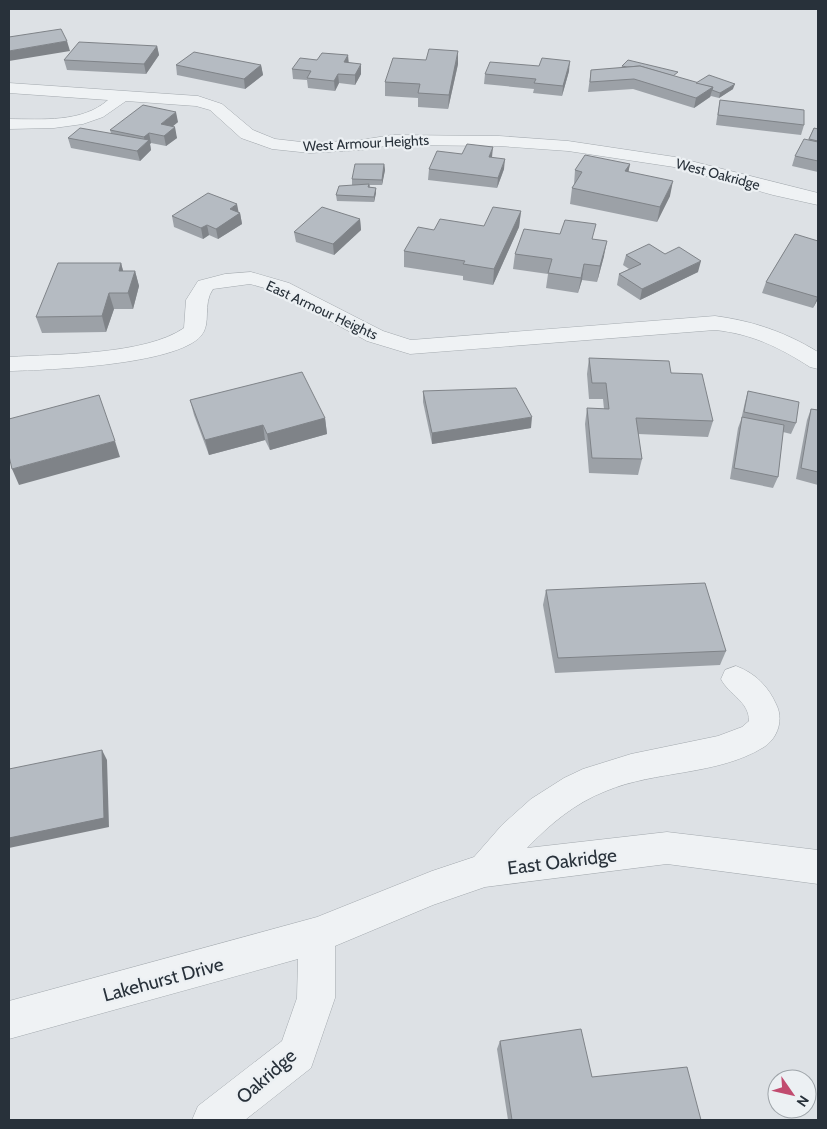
<svg xmlns="http://www.w3.org/2000/svg" width="827" height="1129" font-family="Cabin,sans-serif">
<style>
.lines{fill:none;stroke-linecap:round;stroke-linejoin:round}
.minor-casing{stroke:#a3a9ae;stroke-width:1}
.minor{fill:#eff2f4;fill-rule:evenodd}
.wall{fill:#9ca1a7}
.shaded-wall{fill:#7f8388}
.building{fill:#b5bbc2;stroke:#7f8388}
.labels{text-anchor:middle;stroke-width:4.5;stroke-linejoin:round;paint-order:stroke}
.far-street-label{font-size:14px;fill:#28313a;stroke:#ecf0f3}
.near-street-label{font-size:19px;fill:#28313a;stroke:#ecf0f3}
</style>
<rect width="100%" height="100%" fill="#dde1e5"/>
<g class="lines">
<g class="minor-casing">
<g id="minor">
<path d="M9 83 198 96 222 104 253 130 275 139 310 143 361 140 392 135 499 136 568 141 675 157 818 193V205L773 195 674 167 568 151 499 146 392 145 361 150 310 153 272 149 241 138 210 110 196 106 126 101 103 117 83 124 54 128 9 129V119C42 119 82 123 108 100L9 93Z"/>
<path d="M251 272 289 283 383 331 411 340 715 316C753 321 785 332 818 352V369L810 367C779 347 752 334 715 330L410 354 367 341 275 291 250 284 213 289C202 305 212 323 201 336 175 365 49 370 9 371V357C57 354 145 355 184 328L186 300 198 281 225 274Z"/>
<path d="M736 666C755 673 768 686 776 704 784 719 778 738 764 747 717 776 656 770 606 791 575 803 550 824 527 848L667 832 818 850V884L667 864 485 887 433 905 335 946V998L311 1068 245 1120H192L198 1106 282 1041 297 998 298 959 9 1039V1001L317 917 432 871 474 857 502 825 531 799 564 778 583 769 631 754 718 736 742 727 749 721C749 701 729 695 721 679L725 670Z"/>
</g>
</g>
<use href="#minor" class="minor"/>
</g>
<g class="wall">
<path d="M157 46 159 55 146 74 67 70 64 60Z"/>
<path d="M349 63 361 74 355 85 339 83 335 91 308 88 307 80 293 79 292 69Z"/>
<path d="M458 64 448 109 418 107V98L385 96V82Z"/>
<path d="M176 65H261L263 75 245 89 177 75Z"/>
<path d="M622 66 677 77 696 83 733 89 719 98 711 96 710 97 694 108 633 89 588 92 591 70 621 68Z"/>
<path d="M569 71 562 96 533 93 534 89 484 84 485 74Z"/>
<path d="M720 100 804 125 801 135 716 125 718 111Z"/>
<path d="M178 122 172 127 177 138 166 146 151 143 150 144 151 150 140 161 71 148 68 138 111 133 110 130Z"/>
<path d="M814 128 818 129V172L792 166 795 156 808 140Z"/>
<path d="M492 158 504 169 497 188 428 180 429 169Z"/>
<path d="M384 164 385 170 382 185H370V187L376 188V193L374 202 337 201 336 195 357 185H352V179Z"/>
<path d="M630 164 628 172 670 196 657 222 570 204 572 188 574 185 575 170Z"/>
<path d="M521 211 519 227 493 285 463 280V276L404 267V251L434 230 484 226Z"/>
<path d="M240 213 242 224 218 239 209 235 203 239 174 227 172 216Z"/>
<path d="M360 219 361 230 334 255 296 242 294 232Z"/>
<path d="M795 234 818 299 813 308 762 293 766 282Z"/>
<path d="M593 239 604 256 597 282 582 280 578 293 546 288 548 274 513 269 515 254Z"/>
<path d="M665 254 698 272 640 300 617 285 619 274 629 269 623 265 626 255Z"/>
<path d="M121 263 123 271H135L139 286 133 309H114L106 332 42 333 36 317Z"/>
<path d="M589 358 671 373 713 421 708 437 638 434 642 459 638 475 589 473 585 424 587 408 604 409 603 399H589L587 374Z"/>
<path d="M423 391 531 428 432 444 423 402Z"/>
<path d="M748 391 796 423 791 434 783 432 778 477 773 488 730 479 738 428 741 420 745 402Z"/>
<path d="M190 400 325 418 327 434 270 450 265 440 209 455 194 415Z"/>
<path d="M811 409 818 410V485L796 479 807 420Z"/>
<path d="M546 590 726 651 720 665 555 673 543 605Z"/>
<path d="M500 1041 592 1077 701 1120H508L497 1049Z"/>
</g>
<g class="shaded-wall">
<path d="M67 41 70 51 9 61V51Z"/>
<path d="M157 46 159 55 146 74 144 64Z"/>
<path d="M458 51V64L448 109 449 95Z"/>
<path d="M348 55 349 65 344 62Z"/>
<path d="M570 61 569 71 562 96 563 86Z"/>
<path d="M361 64V74L355 85V75Z"/>
<path d="M261 65 263 75 245 89 244 79Z"/>
<path d="M338 74 339 83 335 91 334 81Z"/>
<path d="M735 84 733 89 719 98 720 93Z"/>
<path d="M713 87 710 97 694 108 696 98Z"/>
<path d="M176 112 178 122 163 134 161 124Z"/>
<path d="M175 127 177 138 166 146 164 136Z"/>
<path d="M149 133 151 143 150 144 151 150 140 161 137 151 145 144 144 137Z"/>
<path d="M493 147 492 157H489Z"/>
<path d="M505 159 504 169 497 188 498 178Z"/>
<path d="M384 164 385 170 382 185V180Z"/>
<path d="M630 164 627 179 625 171Z"/>
<path d="M673 181 670 196 657 222 660 207Z"/>
<path d="M376 188V193L374 202V197Z"/>
<path d="M237 204 239 214 240 213 242 224 218 239 216 229 230 209Z"/>
<path d="M521 211 519 227 493 285 494 269Z"/>
<path d="M360 219 361 230 334 255 333 244Z"/>
<path d="M207 225 209 235 203 239 201 228Z"/>
<path d="M607 241 604 256 597 282 600 266Z"/>
<path d="M701 261 698 272 640 300 642 289Z"/>
<path d="M121 263 125 278 119 271Z"/>
<path d="M584 264 582 280 578 293 581 278Z"/>
<path d="M135 271 139 286 133 309 128 293Z"/>
<path d="M109 293 114 309 106 332 102 316Z"/>
<path d="M818 296V299L813 308Z"/>
<path d="M532 417 531 428 432 444V433Z"/>
<path d="M325 418 327 434 270 450 267 434Z"/>
<path d="M263 425 265 440 209 455 205 440Z"/>
<path d="M115 441 120 457 19 485 12 469Z"/>
<path d="M102 750 107 760 109 827 9 848V838Z"/>
</g>
<g class="building">
<path d="M61 29 67 41 9 51V37Z"/>
<path d="M79 42 157 46 144 64 64 60Z"/>
<path d="M429 49 458 51 449 95 418 93 420 84 385 82 393 58 426 60Z"/>
<path d="M194 52 261 65 244 79 176 65Z"/>
<path d="M322 53 348 55 344 62 361 64 355 75 338 74 334 81 307 78 311 71 292 69 300 58 317 60Z"/>
<path d="M542 58 570 61 563 86 534 83 536 79 485 74 490 62 539 66Z"/>
<path d="M628 60 678 72 673 76 640 66 627 67 622 66Z"/>
<path d="M640 66 713 87 696 98 634 79 590 82 591 70Z"/>
<path d="M709 75 735 84 720 93 712 90 713 87 696 83Z"/>
<path d="M720 100 804 110V125L718 115Z"/>
<path d="M143 105 176 112 161 124 175 127 164 136 149 133 144 137 110 130Z"/>
<path d="M80 128 149 140 137 151 68 138Z"/>
<path d="M814 128 818 129V141L809 139Z"/>
<path d="M804 139 818 142V161L795 156Z"/>
<path d="M467 144 493 147 489 157 505 159 498 178 429 169 437 151 462 154Z"/>
<path d="M585 155 630 164 625 171 673 181 660 207 572 188 582 172 575 170Z"/>
<path d="M355 164H384L382 180 352 179Z"/>
<path d="M369 184 368 187 376 188 374 197 336 195 339 186Z"/>
<path d="M208 193 237 204 230 209 240 213 216 229 207 225 201 228 172 216Z"/>
<path d="M322 207 360 219 333 244 294 232Z"/>
<path d="M493 207 521 211 494 269 463 264 465 261 404 251 418 227 434 230 440 219 484 226Z"/>
<path d="M565 220 596 224 592 239 607 241 600 266 584 264 581 278 548 273 552 259 515 254 524 229 560 234Z"/>
<path d="M795 234 818 241V296L817 297 766 282Z"/>
<path d="M649 244 665 254 679 247 701 261 642 289 619 274 641 264 626 255Z"/>
<path d="M58 263H121L119 271H135L128 293H109L102 316 36 317Z"/>
<path d="M589 358 669 361 671 373 702 374 713 421 636 418 642 459 592 458 587 408 609 409 606 383H592Z"/>
<path d="M302 372 325 418 267 434 263 425 205 440 190 400Z"/>
<path d="M516 388 532 417 432 433 423 391Z"/>
<path d="M748 391 799 402 796 423 744 412Z"/>
<path d="M99 395 115 441 12 469 9 456V419Z"/>
<path d="M811 409 818 410V472L801 468Z"/>
<path d="M742 417 784 425 778 477 734 468Z"/>
<path d="M705 583 726 651 558 658 546 590Z"/>
<path d="M102 750 104 818 9 838V769Z"/>
<path d="M581 1029 592 1077 687 1067 701 1120H512L500 1041Z"/>
</g>
<g class="labels">
<g class="far-street-label">
<text transform="translate(366 143) rotate(-3)" y="5">West Armour Heights</text>
<text transform="translate(718 174) rotate(15)" y="5">West Oakridge</text>
<text transform="translate(322 310) rotate(25)" y="5">East Armour Heights</text>
</g>
<g class="near-street-label">
<text transform="translate(562 861) rotate(-7)" y="7">East Oakridge</text>
<text transform="translate(163 979) rotate(-15)" y="7">Lakehurst Drive</text>
<text transform="translate(266 1076) rotate(-41)" y="7">Oakridge</text>
</g>
</g>
<rect width="827" height="1129" fill="none" stroke="#28313a" stroke-width="20"/>
<g transform="translate(792 1094) rotate(124)"><circle r="24" fill="#ecf0f3" stroke="#9ea4a9"/>
<path d="M0-4L9 19L0 12L-9 19Z" fill="#c14b6f"/>
<text y="-8" font-size="14" font-weight="bold" text-anchor="middle" fill="#28313a">N</text>
</g>
</svg>
